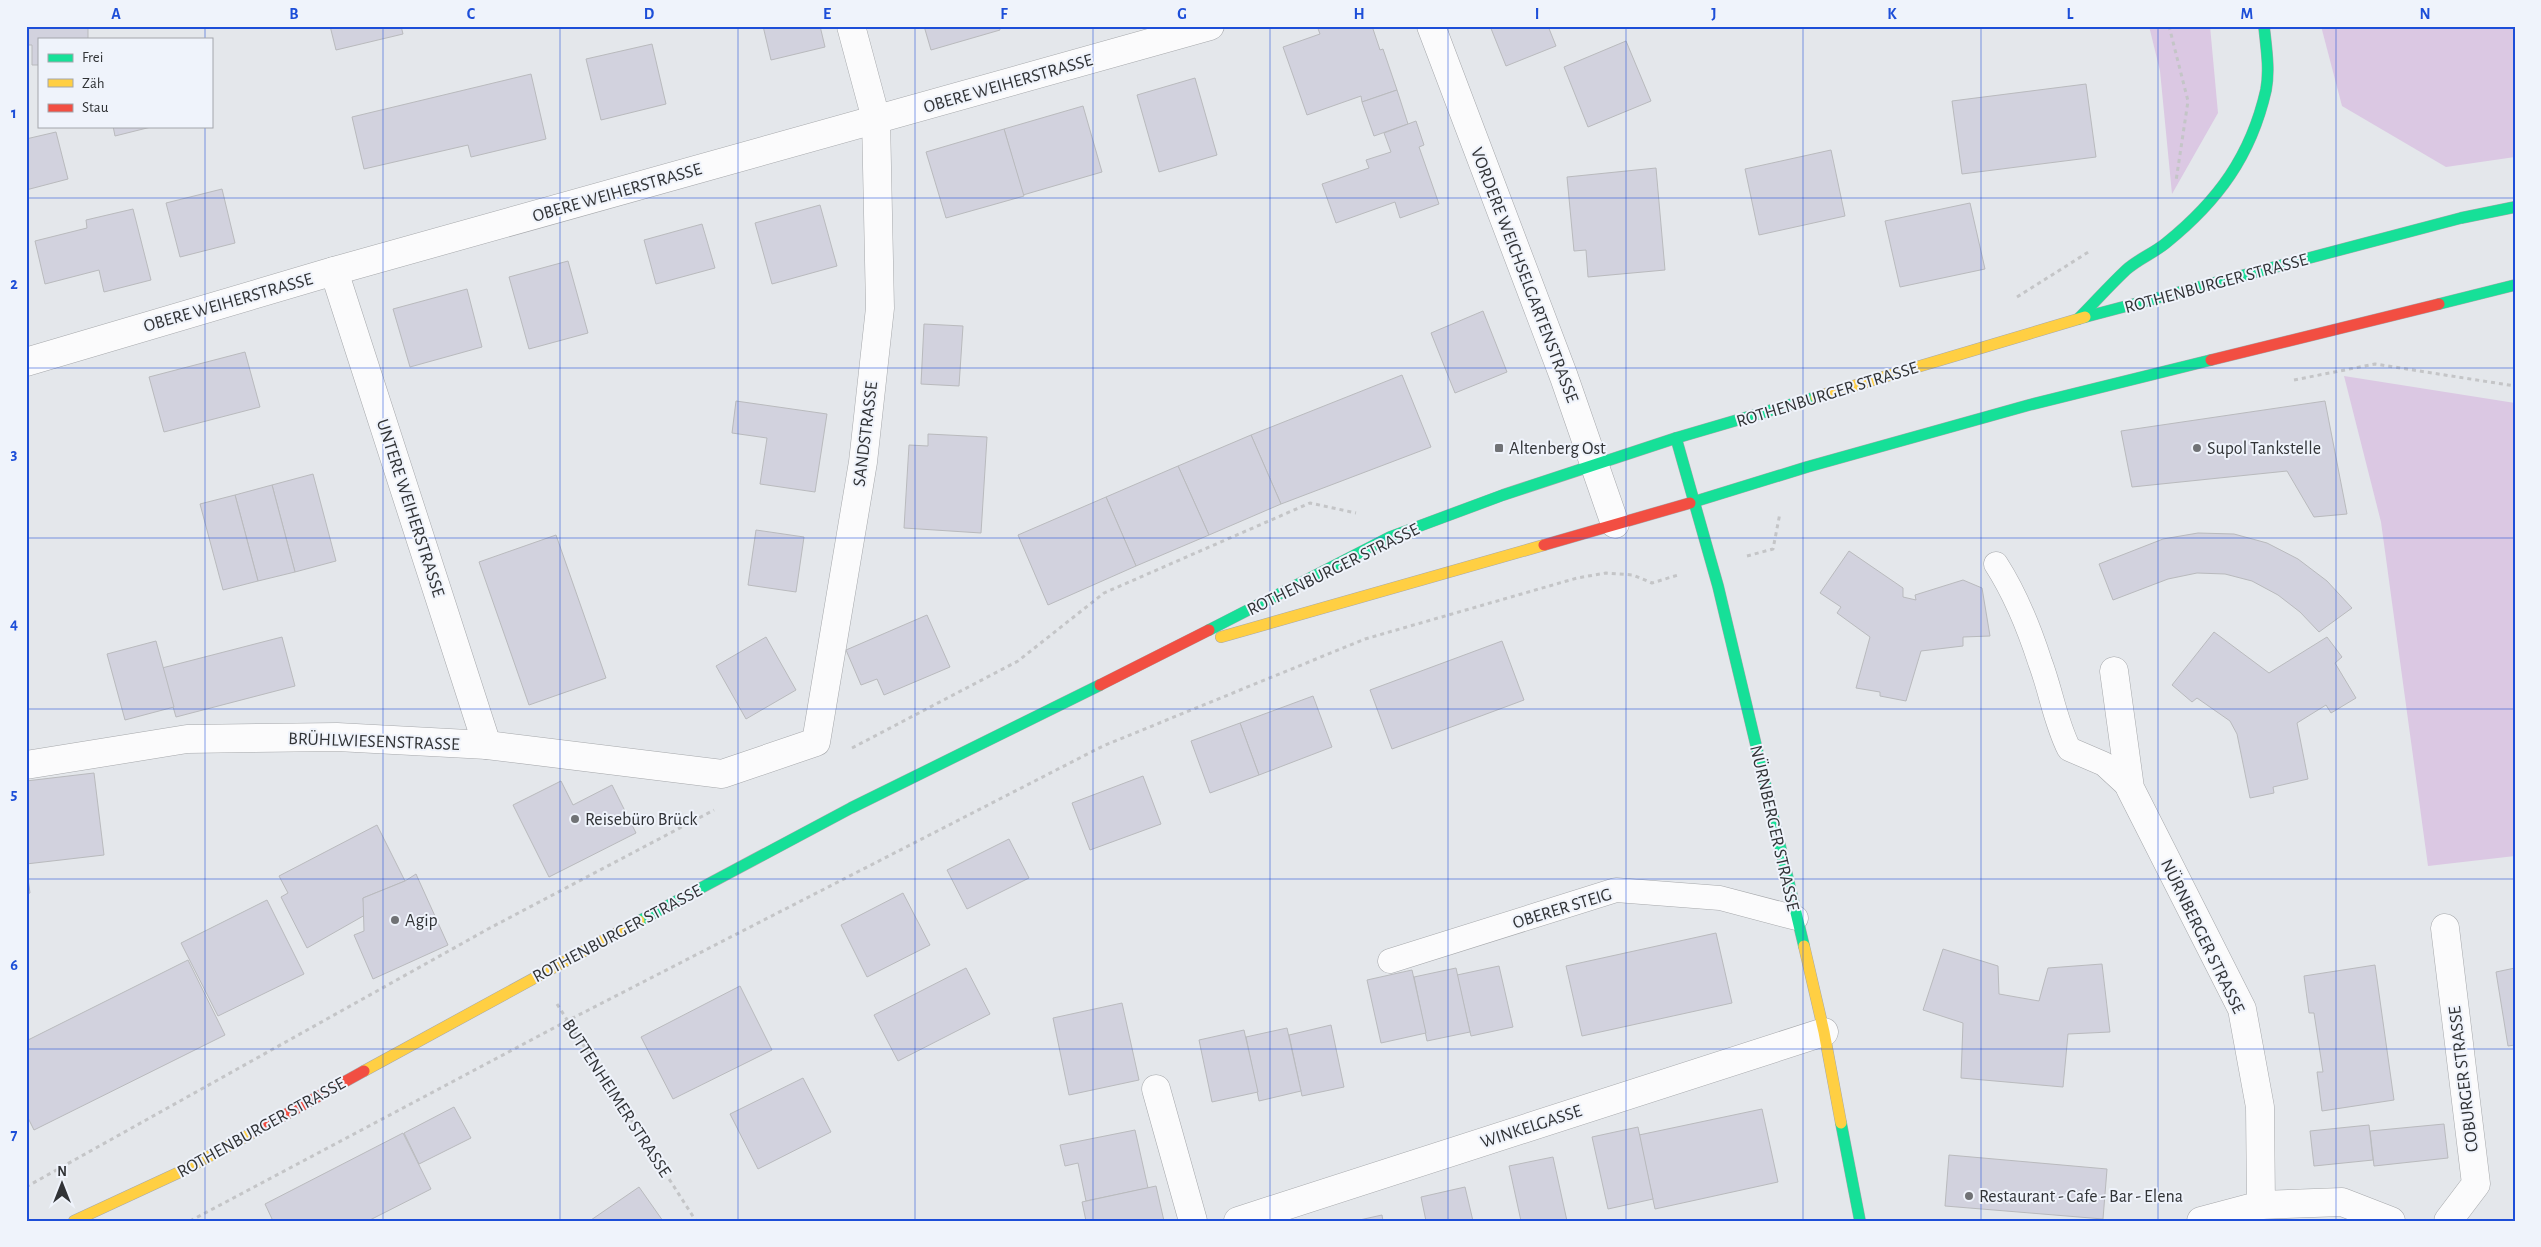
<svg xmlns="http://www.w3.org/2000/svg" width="2541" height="1247" font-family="'Alegreya Sans',sans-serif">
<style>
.green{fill:#dbc8e3}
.building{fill:#d2d2de;stroke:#b9babd}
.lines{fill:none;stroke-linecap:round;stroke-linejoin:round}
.lane-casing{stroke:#a6a8ab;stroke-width:25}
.street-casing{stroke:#a6a8ab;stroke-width:29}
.fast-casing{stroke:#a6a8ab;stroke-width:12}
.slow-casing{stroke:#a6a8ab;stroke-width:12}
.jam-casing{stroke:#a6a8ab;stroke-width:12}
.path{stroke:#c4c5c7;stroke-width:3;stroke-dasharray:4 4;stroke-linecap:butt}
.lane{stroke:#fbfbfc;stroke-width:24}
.street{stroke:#fbfbfc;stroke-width:28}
.fast{stroke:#16e098;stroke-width:11}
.slow{stroke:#ffcf43;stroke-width:11}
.jam{stroke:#f24e42;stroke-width:11}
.grid{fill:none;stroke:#1d4ed8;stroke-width:1;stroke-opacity:0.55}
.poi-dot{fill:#707275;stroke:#eff3fb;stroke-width:2}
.labels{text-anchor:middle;stroke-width:4;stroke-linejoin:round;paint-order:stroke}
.street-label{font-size:18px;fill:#313336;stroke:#eff3fb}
.poi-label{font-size:18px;fill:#313336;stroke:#eff3fb;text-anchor:start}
.neatline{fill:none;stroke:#1d4ed8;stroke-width:2}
.grid-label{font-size:16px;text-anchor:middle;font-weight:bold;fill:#1d4ed8}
</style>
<rect width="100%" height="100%" fill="#e4e7eb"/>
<g class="green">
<path d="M2149 26H2210L2218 113 2172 194 2160 71Z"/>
<path d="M2321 26H2515V157L2446 167 2342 106Z"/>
<path d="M2344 376 2515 403V856L2428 866 2381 522Z"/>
</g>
<g class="building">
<path d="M26 26H88V39H39V65H32V45H26Z"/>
<path d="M330 26H401L403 34 336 50Z"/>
<path d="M763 26H820L825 47 771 60Z"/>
<path d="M924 26H999L1000 30 931 50Z"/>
<path d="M1317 26H1344V28L1372 26 1380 50 1383 49 1397 90 1362 102 1361 96 1307 115 1283 47 1320 34Z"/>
<path d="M1490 26H1548L1556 46 1506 66Z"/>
<path d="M1626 41 1651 101 1588 127 1564 67Z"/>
<path d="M652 44 666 104 601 120 586 59Z"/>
<path d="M531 74 546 139 471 157 468 145 364 169 352 117Z"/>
<path d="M1195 78 1217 155 1159 172 1137 95Z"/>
<path d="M2086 84 2096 157 1962 174 1952 101Z"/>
<path d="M1397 90 1408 124 1374 136 1362 102Z"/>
<path d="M1083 106 1102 172 1023 195 1004 129Z"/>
<path d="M1416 121 1424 145 1419 147 1439 204 1400 218 1395 202 1336 223 1322 184 1369 168 1366 160 1391 152 1384 133Z"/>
<path d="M113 126H155L115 136Z"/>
<path d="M1004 129 1024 196 946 218 926 152Z"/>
<path d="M56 132 68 179 26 190V139Z"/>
<path d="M1831 150 1845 216 1759 235 1745 169Z"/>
<path d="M1656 168 1665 270 1588 277 1586 250 1574 251 1567 177Z"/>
<path d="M222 189 235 243 180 257 166 203Z"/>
<path d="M1970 203 1985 269 1900 287 1885 221Z"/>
<path d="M820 205 837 266 772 284 755 223Z"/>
<path d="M133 209 151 280 104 292 99 270 45 284 35 241 87 228 86 220Z"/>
<path d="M702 224 715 268 656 284 644 240Z"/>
<path d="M568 261 588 333 529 349 509 277Z"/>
<path d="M467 289 482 347 410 367 393 309Z"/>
<path d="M1483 311 1507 372 1455 393 1431 333Z"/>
<path d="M924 324 963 326 959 386 921 384Z"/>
<path d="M245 352 260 407 164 432 149 377Z"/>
<path d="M1402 375 1431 447 1281 504 1251 435Z"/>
<path d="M736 401 827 414 815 492 760 484 767 438 732 433Z"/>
<path d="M2325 401 2347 514 2314 517 2287 471 2132 487 2121 431Z"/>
<path d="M928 434 987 437 981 533 904 528 909 445 928 446Z"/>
<path d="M1251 435 1281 504 1209 535 1178 466Z"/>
<path d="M1178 466 1209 535 1136 566 1106 497Z"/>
<path d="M313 474 336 561 295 572 272 485Z"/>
<path d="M272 485 295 572 258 581 235 495Z"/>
<path d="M235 495 258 581 223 590 200 504Z"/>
<path d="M1106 497 1136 566 1048 605 1018 535Z"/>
<path d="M756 530 804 537 796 592 748 585Z"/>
<path d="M2198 533 2234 534 2267 543 2298 559 2327 581 2352 608 2319 632 2300 612 2278 595 2252 581 2225 574 2197 573 2168 579 2113 600 2099 564 2163 539Z"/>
<path d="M556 535 606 678 529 705 479 562Z"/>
<path d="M1849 551 1903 588V597L1916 600 1915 595 1963 580 1982 588 1990 636 1963 637V646L1921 651 1906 701 1880 696V692L1856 688 1870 637 1837 613 1841 607 1820 593Z"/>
<path d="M927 615 950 667 884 695 877 679 861 685 846 650Z"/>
<path d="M2214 632 2269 673 2327 637 2342 657 2335 663 2356 698 2331 713 2326 705 2297 723 2308 779 2273 787 2274 793 2250 798 2237 734 2230 721 2197 698 2192 702 2172 685Z"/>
<path d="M282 637 295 686 176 717 162 668Z"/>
<path d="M766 637 796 690 746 719 716 666Z"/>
<path d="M156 641 174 707 125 720 107 654Z"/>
<path d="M1502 641 1524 700 1392 749 1370 690Z"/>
<path d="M1313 696 1332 747 1259 775 1240 723Z"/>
<path d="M1240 723 1259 775 1210 793 1191 741Z"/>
<path d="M94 773 104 855 26 864V781Z"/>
<path d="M1143 776 1161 824 1090 850 1072 803Z"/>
<path d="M561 781 573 805 612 785 636 833 549 877 513 805Z"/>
<path d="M377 825 405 881 363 898 365 915 307 948 281 897 288 893 279 876Z"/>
<path d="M1009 839 1029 878 967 909 947 870Z"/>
<path d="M26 864 30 893 26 894Z"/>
<path d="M416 874 448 945 373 979 354 935 364 931 363 898 405 881Z"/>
<path d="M903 893 930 945 867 977 841 925Z"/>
<path d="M267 900 304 974 218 1016 181 943Z"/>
<path d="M1716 933 1732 1003 1582 1036 1566 966Z"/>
<path d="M1943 949 1998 966 1999 994 2039 1001 2048 968 2102 964 2110 1032 2068 1034 2063 1087 1961 1078 1963 1023 1923 1010Z"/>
<path d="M188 960 225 1035 34 1130 26 1114V1041Z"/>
<path d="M2375 965 2394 1100 2322 1111 2317 1072H2323L2314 1013H2309L2304 976Z"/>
<path d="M1499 966 1513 1027 1471 1036 1457 975Z"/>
<path d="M966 968 990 1014 898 1061 874 1015Z"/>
<path d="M1456 968 1470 1032 1427 1041 1414 977Z"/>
<path d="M2515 968V1045L2508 1046 2496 972Z"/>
<path d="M1412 970 1426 1033 1381 1043 1367 980Z"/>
<path d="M740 986 772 1050 673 1099 641 1037Z"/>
<path d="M1122 1003 1139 1080 1069 1095 1053 1018Z"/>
<path d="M1331 1025 1344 1087 1302 1096 1289 1035Z"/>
<path d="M1287 1028 1301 1091 1259 1101 1246 1037Z"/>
<path d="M1244 1030 1258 1092 1212 1102 1199 1040Z"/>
<path d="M803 1078 831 1132 758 1169 730 1114Z"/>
<path d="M454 1107 471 1138 419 1164 404 1133Z"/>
<path d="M1762 1109 1778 1182 1655 1209 1639 1135Z"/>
<path d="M2444 1124 2448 1158 2374 1166 2370 1131Z"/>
<path d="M2369 1125 2373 1160 2314 1166 2310 1131Z"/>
<path d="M1638 1127 1653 1199 1608 1209 1592 1137Z"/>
<path d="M1135 1130 1148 1188 1086 1201 1078 1163 1065 1166 1060 1145Z"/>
<path d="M403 1133 431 1189 368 1221H273L265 1204Z"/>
<path d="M1949 1155 2107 1169 2103 1219 1945 1206Z"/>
<path d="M1553 1157 1567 1221H1521L1509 1166Z"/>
<path d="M1156 1186 1164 1221H1086L1082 1202Z"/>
<path d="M639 1187 663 1221H591V1220Z"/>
<path d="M1465 1187 1473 1221H1426L1421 1197Z"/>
<path d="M1382 1215 1383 1221H1355Z"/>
</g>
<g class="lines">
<g class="lane-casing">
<g id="lane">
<path d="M1996 564C2016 595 2029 628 2040 662 2051 691 2055 721 2069 749L2104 764 2130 788"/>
<path d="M1390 961 1616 890 1720 898 1796 918"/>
</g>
</g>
<g class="street-casing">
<g id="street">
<path d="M1431 26 1564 377 1615 524"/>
<path d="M334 271 487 745"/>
<path d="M26 362 334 271 1210 26"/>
<path d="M2114 671 2130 788 2242 1009 2260 1107 2261 1205 2201 1221"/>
<path d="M26 765 187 739 337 737 487 745 722 774 816 742 863 462 880 308 876 119 851 26"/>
<path d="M2445 928 2476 1184 2448 1221"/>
<path d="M1156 1089 1193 1221"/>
<path d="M2261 1205 2342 1202 2391 1221"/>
<path d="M1238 1221 1824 1032"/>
</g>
</g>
<g class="fast-casing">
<g id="fast">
<path d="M2439 304 2515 285"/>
<path d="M2085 317 2461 218 2515 207"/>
<path d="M2078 319C2094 303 2109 286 2126 270 2138 259 2154 253 2166 243 2218 201 2251 156 2266 90 2270 70 2266 46 2264 26"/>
<path d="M1676 438 1718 586 1804 946"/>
<path d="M1690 503 1807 467 2029 405 2211 360"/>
<path d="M1209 630 1390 537 1503 495 1676 438 1816 397"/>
<path d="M639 921 851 808 1100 685"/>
<path d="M1841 1123 1860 1221"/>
</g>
</g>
<g class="slow-casing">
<g id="slow">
<path d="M1816 397 2085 317"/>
<path d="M1221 637 1544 545"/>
<path d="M1804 946 1824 1032 1841 1123"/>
<path d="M364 1071 639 921"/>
<path d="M74 1221 182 1171 254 1132"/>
</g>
</g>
<g class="jam-casing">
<g id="jam">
<path d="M2211 360 2439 304"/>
<path d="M1544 545 1690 503"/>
<path d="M1100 685 1209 630"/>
<path d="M254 1132 364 1071"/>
</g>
</g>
<g class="path">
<path d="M2169 26 2188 101 2176 181"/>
<path d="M2017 297 2090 251"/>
<path d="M2294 380 2375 364 2515 386"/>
<path d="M1747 556 1773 549 1780 513"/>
<path d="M852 748 1018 661 1104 593 1310 503 1356 513"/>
<path d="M557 1004 696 1221"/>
<path d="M26 1187 488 929 714 810"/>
<path d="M190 1221 567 1021 1103 746 1365 639 1577 578 1606 573 1633 575 1652 583 1678 575"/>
</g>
<use href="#lane" class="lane"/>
<use href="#street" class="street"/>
<use href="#fast" class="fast"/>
<use href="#slow" class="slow"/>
<use href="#jam" class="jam"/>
</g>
<path class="grid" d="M205 26V39M383 26V1221M560 26V1221M738 26V1221M915 26V1221M1093 26V1221M1270 26V1221M1448 26V1221M1626 26V1221M1803 26V1221M1981 26V1221M2158 26V1221M2336 26V1221M205 126V1221M26 198H2515M26 368H2515M26 538H2515M26 709H2515M26 879H2515M26 1049H2515"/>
<g class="poi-dot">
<rect x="1494" y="443" width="10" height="10" rx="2.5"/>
<circle cx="2197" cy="448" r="5"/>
<circle cx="575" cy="819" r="5"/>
<circle cx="395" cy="920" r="5"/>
<circle cx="1969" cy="1196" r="5"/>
</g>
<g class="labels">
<g class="street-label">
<text transform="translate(1008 83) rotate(-16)" y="6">OBERE WEIHERSTRASSE</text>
<text transform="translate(617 192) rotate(-16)" y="6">OBERE WEIHERSTRASSE</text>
<text transform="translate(1525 275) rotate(69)" y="6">VORDERE WEICHSELGARTENSTRASSE</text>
<text transform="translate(2216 283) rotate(-15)" y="6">ROTHENBURGER STRASSE</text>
<text transform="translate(228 302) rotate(-16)" y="6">OBERE WEIHERSTRASSE</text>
<text transform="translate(1827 394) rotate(-17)" y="6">ROTHENBURGER STRASSE</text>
<text transform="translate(865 434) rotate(-83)" y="6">SANDSTRASSE</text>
<text transform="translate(411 508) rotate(72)" y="6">UNTERE WEIHERSTRASSE</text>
<text transform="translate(1333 569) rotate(-26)" y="6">ROTHENBURGER STRASSE</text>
<text transform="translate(374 741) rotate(2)" y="6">BRÜHLWIESENSTRASSE</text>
<text transform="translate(1775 828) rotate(77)" y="6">NÜRNBERGER STRASSE</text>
<text transform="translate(1562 908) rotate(-17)" y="6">OBERER STEIG</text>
<text transform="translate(617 933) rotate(-28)" y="6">ROTHENBURGER STRASSE</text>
<text transform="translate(2203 936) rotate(64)" y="6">NÜRNBERGER STRASSE</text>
<text transform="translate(2463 1079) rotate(-97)" y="6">COBURGER STRASSE</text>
<text transform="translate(617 1098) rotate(57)" y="6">BUTTENHEIMER STRASSE</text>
<text transform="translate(1531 1126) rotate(-18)" y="6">WINKELGASSE</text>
<text transform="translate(261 1127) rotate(-29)" y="6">ROTHENBURGER STRASSE</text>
</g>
<g class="poi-label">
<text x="1509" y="454">Altenberg Ost</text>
<text x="2207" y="454">Supol Tankstelle</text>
<text x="585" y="825">Reisebüro Brück</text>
<text x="405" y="926">Agip</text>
<text x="1979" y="1202">Restaurant - Cafe - Bar - Elena</text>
</g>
</g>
<rect width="2541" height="1247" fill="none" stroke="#eff3fb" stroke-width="55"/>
<rect x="38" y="38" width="175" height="90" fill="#eff3fb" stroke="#a3a6ac"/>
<rect x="48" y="54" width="25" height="8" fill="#16e098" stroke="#a3a6ac"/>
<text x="82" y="62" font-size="15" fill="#313336">Frei</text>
<rect x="48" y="79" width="25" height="8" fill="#ffcf43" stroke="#a3a6ac"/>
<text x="82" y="88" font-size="15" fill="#313336">Zäh</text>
<rect x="48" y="104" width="25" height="8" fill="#f24e42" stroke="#a3a6ac"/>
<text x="82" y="112" font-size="15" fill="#313336">Stau</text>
<g transform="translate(62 1184)" stroke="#eff3fb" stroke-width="4" paint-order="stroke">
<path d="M0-4L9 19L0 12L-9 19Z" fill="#313336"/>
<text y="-8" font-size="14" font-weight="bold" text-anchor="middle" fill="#313336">N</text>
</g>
<rect x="28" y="28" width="2486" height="1192" class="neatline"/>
<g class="grid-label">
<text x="116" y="19">A</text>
<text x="294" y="19">B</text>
<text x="471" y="19">C</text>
<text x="649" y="19">D</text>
<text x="827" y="19">E</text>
<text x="1004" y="19">F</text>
<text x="1182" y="19">G</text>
<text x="1359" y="19">H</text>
<text x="1537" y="19">I</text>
<text x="1714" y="19">J</text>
<text x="1892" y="19">K</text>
<text x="2070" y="19">L</text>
<text x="2247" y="19">M</text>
<text x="2425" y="19">N</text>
<text x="14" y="118">1</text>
<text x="14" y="289">2</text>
<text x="14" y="459">3</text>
<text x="14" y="629">4</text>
<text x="14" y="799">5</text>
<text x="14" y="970">6</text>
<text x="14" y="1140">7</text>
</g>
</svg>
